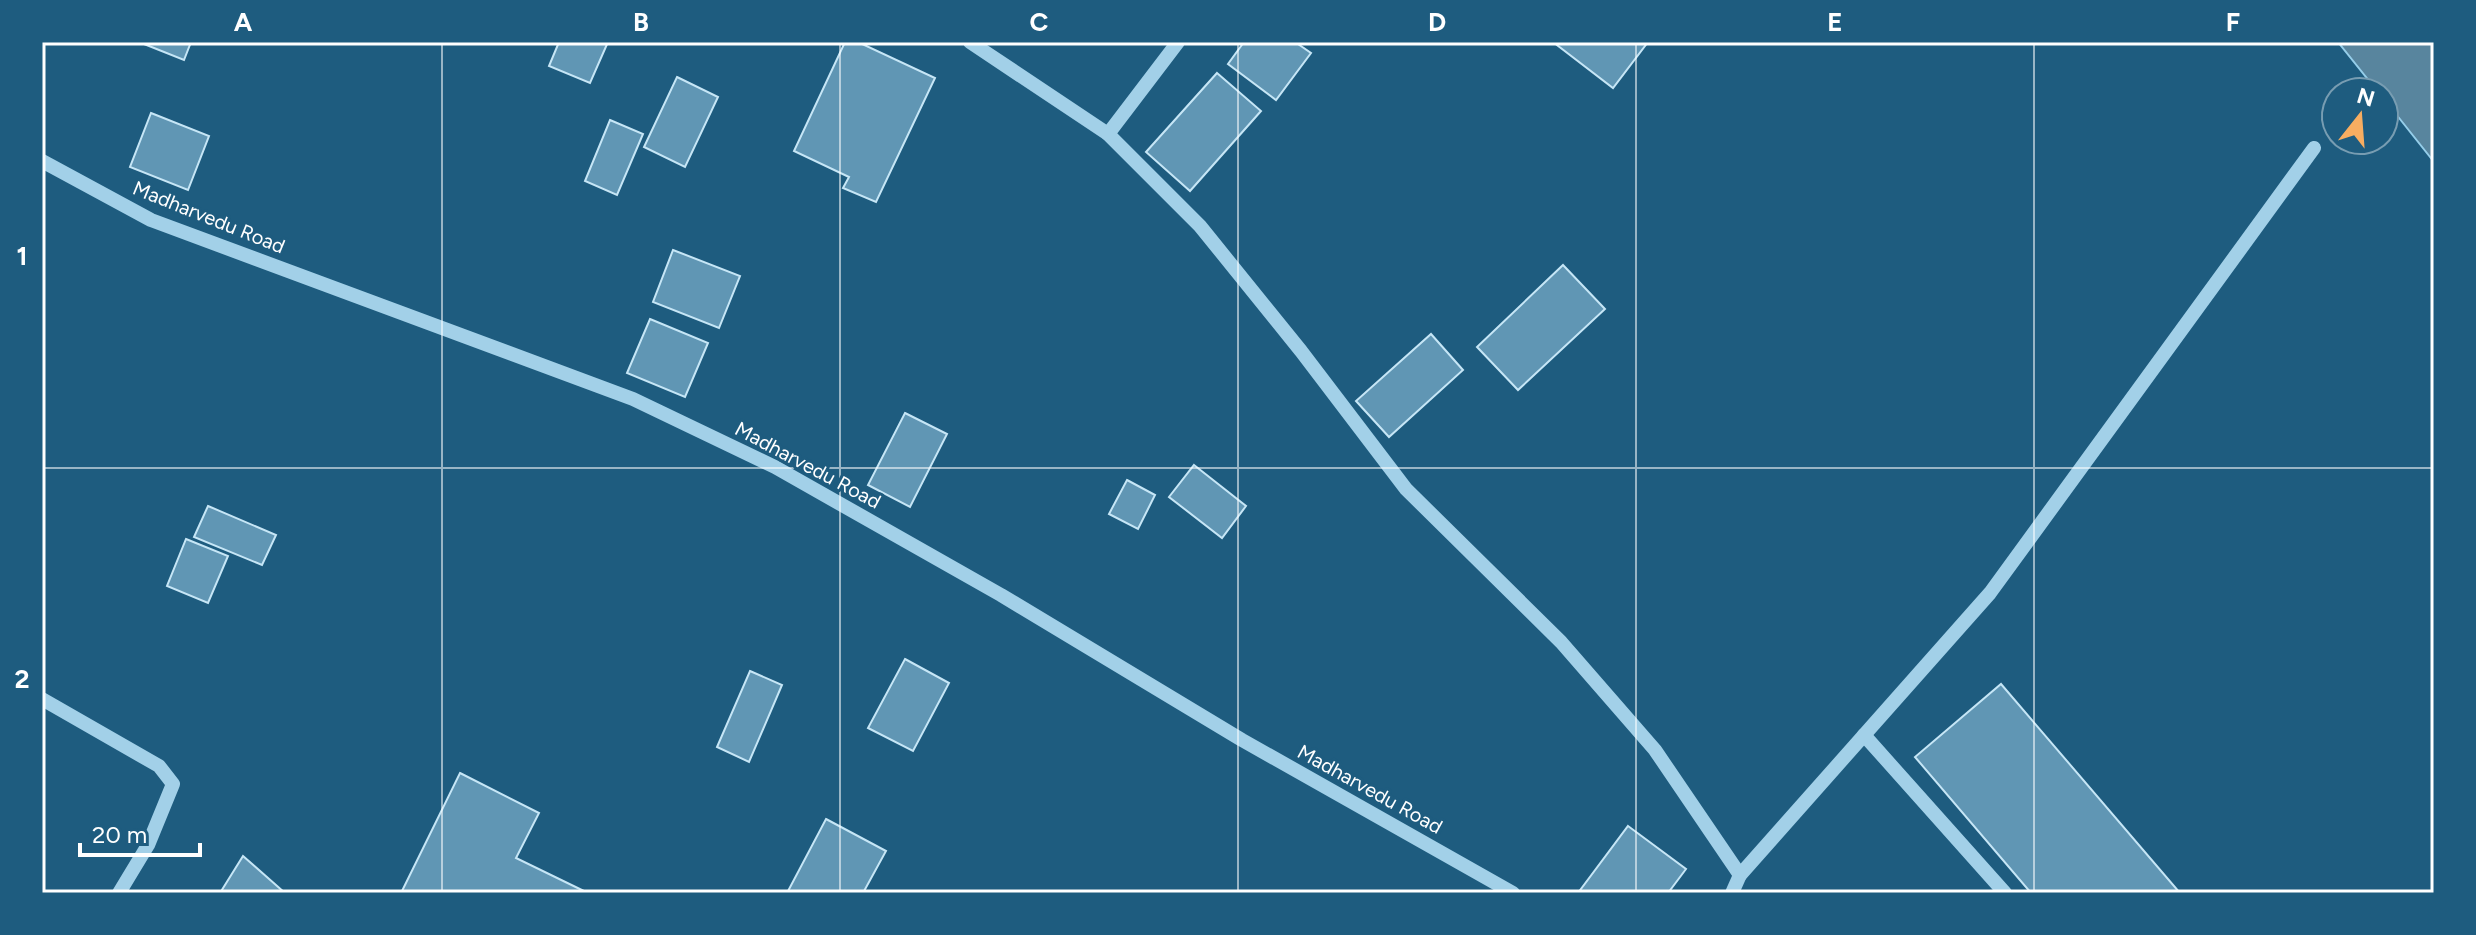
<svg xmlns="http://www.w3.org/2000/svg" width="2476" height="935" font-family="Figtree,sans-serif">
<style>
.water{fill:#58859e;stroke:#95ceea;stroke-width:2}
.building{fill:#6096b4;stroke:#c6e6f6;stroke-width:2}
.lines{fill:none;stroke-linecap:round;stroke-linejoin:round}
.minor{stroke:#a2d0e8;stroke-width:14}
.grid{fill:none;stroke:#fff;stroke-width:2;stroke-opacity:0.55}
.labels{text-anchor:middle;stroke-width:6;stroke-linejoin:round;paint-order:stroke}
.street-label{font-size:20px;fill:#fff;stroke:#1e5c7f}
.neatline{fill:none;stroke:#fff;stroke-width:3}
.grid-label{font-size:26px;text-anchor:middle;font-weight:bold;fill:#fff}
</style>
<rect width="100%" height="100%" fill="#1e5c7f"/>
<path class="water" d="M2338 42H2434V162L2384 99V92H2378Z"/>
<g class="building">
<path d="M139 42H191L184 60Z"/>
<path d="M559 42H608L590 83 549 66Z"/>
<path d="M845 42H858L935 78 876 202 843 188 849 177 794 151Z"/>
<path d="M1244 42H1295L1311 53 1276 100 1228 64Z"/>
<path d="M1553 42H1648L1613 88Z"/>
<path d="M1217 73 1261 111 1190 191 1146 152Z"/>
<path d="M677 77 718 97 685 167 644 147Z"/>
<path d="M151 113 209 136 188 190 130 167Z"/>
<path d="M610 120 643 134 617 195 585 181Z"/>
<path d="M673 250 740 276 719 328 653 302Z"/>
<path d="M1563 265 1605 309 1518 390 1477 347Z"/>
<path d="M650 319 708 343 685 397 627 373Z"/>
<path d="M1431 334 1463 370 1389 437 1356 401Z"/>
<path d="M905 413 947 434 910 507 868 485Z"/>
<path d="M1194 465 1246 506 1222 538 1169 497Z"/>
<path d="M1127 480 1155 495 1138 529 1109 514Z"/>
<path d="M208 506 276 535 262 565 194 537Z"/>
<path d="M186 539 228 556 208 603 167 586Z"/>
<path d="M905 659 949 683 913 751 868 728Z"/>
<path d="M750 671 782 685 749 762 717 747Z"/>
<path d="M2001 684 2180 893H2031L1915 757Z"/>
<path d="M460 773 539 813 516 858 588 893H401Z"/>
<path d="M826 819 886 851 863 893H787Z"/>
<path d="M1628 826 1686 869 1668 893H1578Z"/>
<path d="M243 856 285 893H220Z"/>
</g>
<g class="lines">
<g class="minor">
<path d="M970 42 1108 134 1200 226 1301 351 1406 489 1561 642 1655 750 1740 875 1732 893"/>
<path d="M1108 134 1178 42"/>
<path d="M42 161 151 220 633 399 775 467 1001 595 1242 740 1513 893"/>
<path d="M42 699 159 766 173 784 148 845 119 893"/>
<path d="M1864 735 2005 893"/>
<path d="M1740 875 1990 593 2314 148"/>
</g>
</g>
<path class="grid" d="M442 42V893M840 42V893M1238 42V893M1636 42V893M2034 42V893M42 468H2434"/>
<g class="labels">
<g class="street-label">
<text transform="translate(209 217) rotate(22)" y="7">Madharvedu Road</text>
<text transform="translate(808 465) rotate(28)" y="7">Madharvedu Road</text>
<text transform="translate(1370 789) rotate(29)" y="7">Madharvedu Road</text>
</g>
</g>
<rect width="2476" height="935" fill="none" stroke="#1e5c7f" stroke-width="88"/>
<g transform="translate(2360 116) rotate(17)"><circle r="38" fill="#1e5c7f" stroke="#789db2" stroke-width="2"/>
<path d="M0-6L14 30L0 20L-14 30Z" fill="#f7ad61"/>
<text y="-12" font-size="22" font-weight="bold" text-anchor="middle" fill="#ffffff">N</text>
</g>
<path d="M80 843v12h120v-12" fill="none" stroke="#ffffff" stroke-width="4"/>
<text x="92" y="843" font-size="24" fill="#ffffff" stroke="#1e5c7f" stroke-width="6" paint-order="stroke">20 m</text>
<rect x="44" y="44" width="2388" height="847" class="neatline"/>
<g class="grid-label">
<text x="243" y="31">A</text>
<text x="641" y="31">B</text>
<text x="1039" y="31">C</text>
<text x="1437" y="31">D</text>
<text x="1835" y="31">E</text>
<text x="2233" y="31">F</text>
<text x="22" y="265">1</text>
<text x="22" y="688">2</text>
</g>
</svg>
